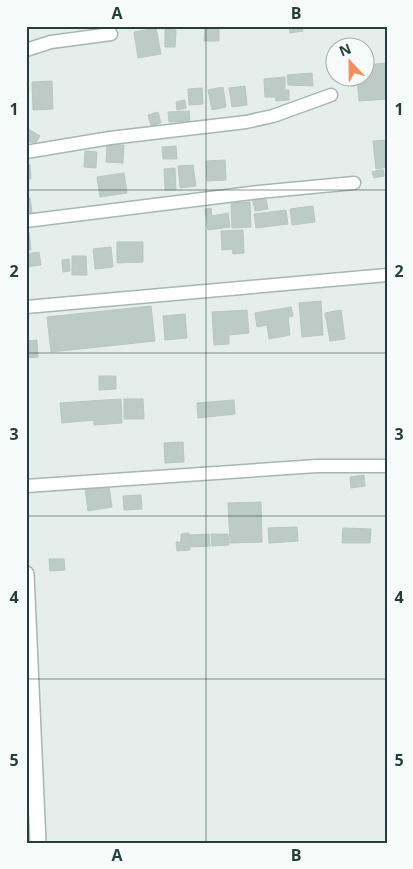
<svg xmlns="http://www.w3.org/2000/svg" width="413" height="869" font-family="'Open Sans',sans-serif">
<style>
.building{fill:#bdcbc7;stroke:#b7c7c2}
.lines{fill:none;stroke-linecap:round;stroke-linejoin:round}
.minor-casing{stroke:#a7b6b2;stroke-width:15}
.tertiary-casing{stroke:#a7b6b2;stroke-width:18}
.minor{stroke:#fff;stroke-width:12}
.tertiary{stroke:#fff;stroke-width:15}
.grid{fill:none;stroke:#243f3a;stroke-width:1;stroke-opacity:0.55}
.neatline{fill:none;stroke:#243f3a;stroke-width:2}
.grid-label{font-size:16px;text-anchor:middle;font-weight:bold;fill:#243f3a}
</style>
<rect width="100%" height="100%" fill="#e5eeea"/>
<g class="building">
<path d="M205 26H219V41H204Z"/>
<path d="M289 26H302L303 31 290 33Z"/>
<path d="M156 28 161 54 138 58 134 32Z"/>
<path d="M165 29 176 30 175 47H165Z"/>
<path d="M387 63V99L359 101 357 78H366V65Z"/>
<path d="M312 73 313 86 288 85 287 75Z"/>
<path d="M285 77V90H289V100L276 101 275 97H265L264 79Z"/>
<path d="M52 81 53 109 33 110 32 82Z"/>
<path d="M245 86 247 105 232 107 229 88Z"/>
<path d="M223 87 226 107 212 110 208 90Z"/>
<path d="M202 88 203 104 189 105 188 89Z"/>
<path d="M185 100 186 108 177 110 176 102Z"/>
<path d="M189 111 190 121 169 122 168 112Z"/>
<path d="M158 112 161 123 151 126 148 115Z"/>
<path d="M28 129 40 136 35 144 26 140Z"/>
<path d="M387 140V167L376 169 373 141Z"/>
<path d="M107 145H124L123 163 106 162Z"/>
<path d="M176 146 177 159H163L162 147Z"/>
<path d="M85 151 97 152 96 168 84 167Z"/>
<path d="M225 160 226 180 207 181 206 161Z"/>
<path d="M26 165H30L31 179H26Z"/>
<path d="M193 165 196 186 180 188 178 166Z"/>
<path d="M175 168 176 190H165L164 169Z"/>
<path d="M383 169 384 176 374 178 372 172Z"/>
<path d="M124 173 127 193 100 197 97 177Z"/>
<path d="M265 195 268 209 255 211 252 197Z"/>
<path d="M26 198H30L32 213H26Z"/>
<path d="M250 202 251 227 232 228 231 203Z"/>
<path d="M313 206 315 222 292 225 290 209Z"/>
<path d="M211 208 212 216 228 213 230 227 208 230 205 209Z"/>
<path d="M286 210 288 224 256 228 254 214Z"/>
<path d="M243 230 244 253 233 254 232 249 222 250 221 231Z"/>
<path d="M26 232H29L31 250H26Z"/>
<path d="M117 242H143V262L117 263Z"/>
<path d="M111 247 113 267 95 269 93 249Z"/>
<path d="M39 252 41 265 26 267V254Z"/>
<path d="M72 256H86L87 275H72Z"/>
<path d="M69 259 70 271 63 272 62 260Z"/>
<path d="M321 301 323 335 302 337 299 303Z"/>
<path d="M151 306 155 341 51 352 47 317Z"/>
<path d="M291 307 293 316 288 317 290 335 269 339 267 325 257 327 255 313Z"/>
<path d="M247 310 249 333 229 335V344L214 345 212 312Z"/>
<path d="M341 310 345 339 330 341 325 313Z"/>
<path d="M185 314 187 338 165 340 163 316Z"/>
<path d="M37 340 38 357 26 358V341Z"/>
<path d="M99 376H116V389L99 390Z"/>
<path d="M121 399 122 423 94 425V420L62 423 60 403Z"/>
<path d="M124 399H143L144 419H124Z"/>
<path d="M234 400 235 414 198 418 197 403Z"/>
<path d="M183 442 184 462 165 463 164 443Z"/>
<path d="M364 475 365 486 351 488 350 477Z"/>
<path d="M109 486 112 507 88 511 85 489Z"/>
<path d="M141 495 142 509 124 510 123 496Z"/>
<path d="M261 502 262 542 230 543 228 503Z"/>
<path d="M297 527 298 541 269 543 268 528Z"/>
<path d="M343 528 371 529 370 543H342Z"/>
<path d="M189 533 190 550 177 551 176 542H181V534Z"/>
<path d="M209 534 210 546 191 547 190 535Z"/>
<path d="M211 534H228L229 545 212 546Z"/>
<path d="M49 559H64L65 570 50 571Z"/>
</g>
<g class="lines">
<g class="minor-casing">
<g id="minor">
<path d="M26 50 51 42 111 34"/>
<path d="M26 152 110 138 246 122 273 116 331 95"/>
<path d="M26 221 259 192 354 183"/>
<path d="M26 307 387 275"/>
<path d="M26 486 317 466H387"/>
</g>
</g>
<g class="tertiary-casing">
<path id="tertiary" d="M26 574 38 843"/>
</g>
<use href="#minor" class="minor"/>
<use href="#tertiary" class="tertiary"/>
</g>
<path class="grid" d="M206 26V843M26 190H387M26 353H387M26 516H387M26 679H387"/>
<rect width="413" height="869" fill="none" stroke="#f6faf8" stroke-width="55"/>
<g transform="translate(350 62) rotate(338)"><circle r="24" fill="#f6faf8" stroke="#a2afac"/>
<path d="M0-4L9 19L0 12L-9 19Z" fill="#ee9062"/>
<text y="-8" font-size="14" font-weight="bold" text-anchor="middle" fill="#243f3a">N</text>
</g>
<rect x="28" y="28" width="358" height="814" class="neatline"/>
<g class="grid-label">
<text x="117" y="19">A</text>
<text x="296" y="19">B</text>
<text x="14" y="115">1</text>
<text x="399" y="115">1</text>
<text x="14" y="277">2</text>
<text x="399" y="277">2</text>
<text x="14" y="440">3</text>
<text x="399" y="440">3</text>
<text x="14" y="603">4</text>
<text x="399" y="603">4</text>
<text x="14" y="766">5</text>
<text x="399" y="766">5</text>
<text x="117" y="861">A</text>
<text x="296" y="861">B</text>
</g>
</svg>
